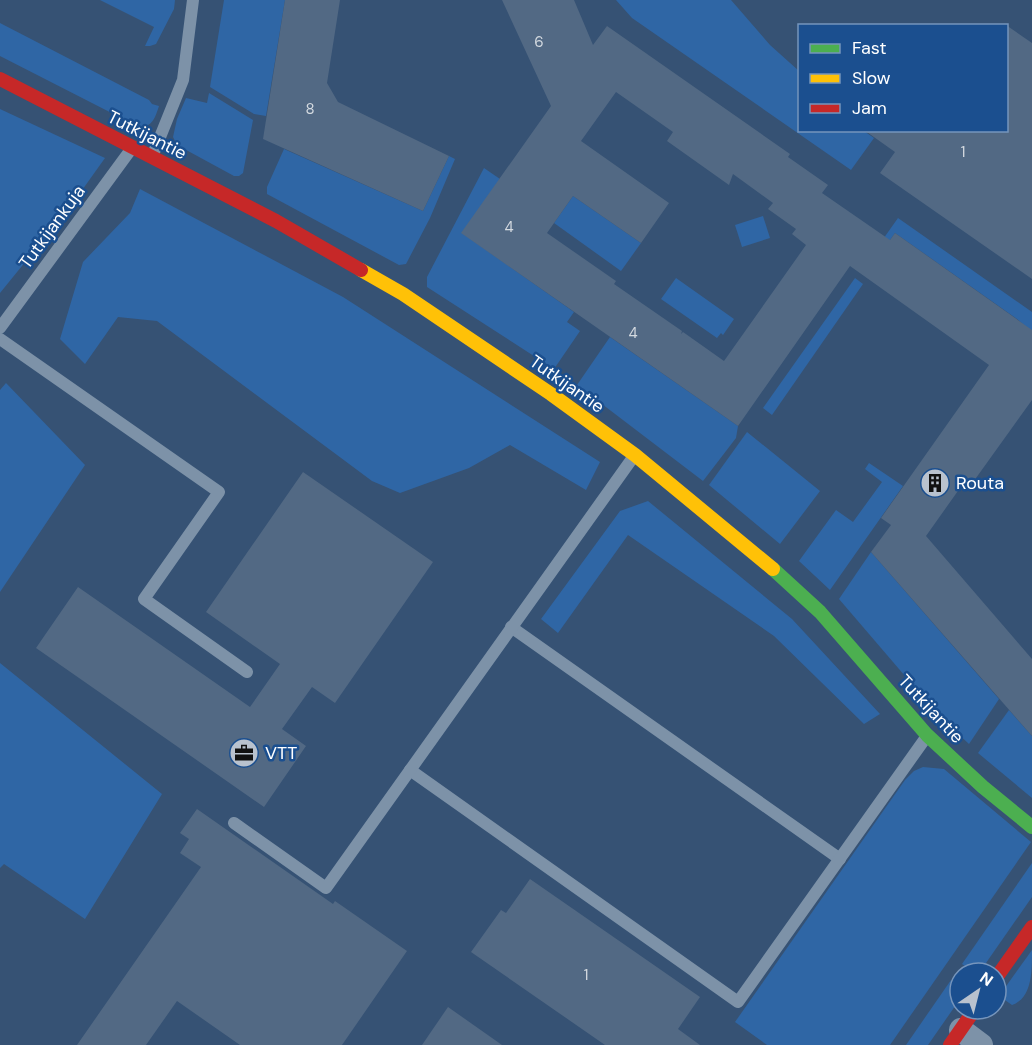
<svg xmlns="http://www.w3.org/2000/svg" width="1032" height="1045" font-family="'DM Sans',sans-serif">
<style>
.green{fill:#2f66a5}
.building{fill:#526984;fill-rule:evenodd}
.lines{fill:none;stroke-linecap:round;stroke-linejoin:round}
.lane{stroke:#7d92a8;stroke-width:12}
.street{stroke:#7d92a8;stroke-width:24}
.fast{stroke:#4caf50;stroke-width:14}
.slow{stroke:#ffc107;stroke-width:14}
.jam{stroke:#c62828;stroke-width:14}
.labels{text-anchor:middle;stroke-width:5;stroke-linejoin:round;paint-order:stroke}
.number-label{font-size:15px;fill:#d4dae0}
.street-label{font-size:18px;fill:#fff;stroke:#1b4f8f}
.poi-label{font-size:18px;fill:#fff;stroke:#1b4f8f;text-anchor:start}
</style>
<rect width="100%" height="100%" fill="#365274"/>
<g class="green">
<path d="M100 0H175L174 9 156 44 150 46H145L154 27Z"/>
<path d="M224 0H285L266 116 254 114 210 87Z"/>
<path d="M616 0H731L770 45 799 71 800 130 864 131 874 138 851 170 632 18Z"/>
<path d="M0 23 149 100 152 104 159 106C155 118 152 129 137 126L0 56Z"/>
<path d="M209 93 253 120 243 173 239 176H234L177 145 173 137 177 119 186 98 207 103Z"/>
<path d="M0 109 105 158 70 207 0 293Z"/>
<path d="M284 149 423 211 449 156 455 159 430 218 406 264 399 265 267 194V187Z"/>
<path d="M484 168 500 179 462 233 574 312 567 322 580 331 554 369 427 287V277Z"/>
<path d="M140 189 343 297 600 462 586 490 510 445 469 468 400 493 372 481 157 321 118 317 85 364 60 339 83 262 130 213Z"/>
<path d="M573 196 641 243 621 271 554 223Z"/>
<path d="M763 216 770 238 742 247 735 225Z"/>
<path d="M898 218 1032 312V332L1017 319 895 233 874 263 869 259Z"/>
<path d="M676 278 734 319 723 335 721 333 717 338 661 299Z"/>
<path d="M855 278 863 284 772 415 763 408Z"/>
<path d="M610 337 738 426 736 438 703 481 577 385Z"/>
<path d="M6 383 85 465 0 592V390Z"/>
<path d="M747 432 820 491 780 544 709 485Z"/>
<path d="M869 463 903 486 830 590 799 561 836 510 853 522 882 482 865 469Z"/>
<path d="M648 501 792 619 880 714 864 724 774 636 628 535 558 633 541 619 620 511Z"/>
<path d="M871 552 999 699 969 744 941 718 839 599Z"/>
<path d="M0 663 162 794 85 919 4 864 0 868Z"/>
<path d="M1009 710 1032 736V798L978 753Z"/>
<path d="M923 767 944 769 1031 842 890 1045H767L735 1022 905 780 914 771Z"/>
<path d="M1032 863V897L979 973H974L962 964Z"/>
<path d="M1032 950C1032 972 1032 998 1012 1005L999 996Z"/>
<path d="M951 980 960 986V999L928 1045H906Z"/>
</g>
<g class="building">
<path d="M285 0H340L327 83 338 102 449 156 423 211 263 139Z"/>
<path d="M502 0H574L593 45 607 26 790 154 788 157 828 185 822 193 890 240 895 233 1032 330V400L971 485 965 481 926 536 1032 659V736L871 552 891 525 881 518 989 365 850 266 738 426 461 233 551 106ZM616 92 673 132 667 141 729 185 733 174 773 203 768 209 796 229 792 234 806 245 724 361 683 332 681 334 682 331 614 284 616 281 547 233 573 196 641 243 669 203 581 141Z"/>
<path d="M1006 25 1032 43V279L880 173 895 152 864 130H1006Z"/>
<path d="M303 472 433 562 335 703 312 687 282 729 306 746 264 807 36 648 78 587 250 707 280 664 206 612Z"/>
<path d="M197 809 333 904 335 901 407 951 342 1045H240L177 1001 146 1045H77L201 867 180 853 189 839 180 833Z"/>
<path d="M530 879 700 997 678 1029 700 1045H605L471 952 501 910 506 913Z"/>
<path d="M448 1007 502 1045H422Z"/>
</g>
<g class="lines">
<g class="lane">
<path d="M152 157 183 80 193 0"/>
<path d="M0 328 132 148"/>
<path d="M0 339 219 492 144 599 247 672"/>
<path d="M511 627 840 859"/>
<path d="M410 770 738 1002 927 736"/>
<path d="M234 823 326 888 634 456"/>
</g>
<path class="street" d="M961 1030 981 1045"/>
<path class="fast" d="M773 569 820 612 927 735 983 787 1032 827"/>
<path class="slow" d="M361 270 403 294 551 394 635 455 773 569"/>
<g class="jam">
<path d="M0 79 276 221 361 270"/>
<path d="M996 978 1032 927"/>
<path d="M950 1045 975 1009"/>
</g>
</g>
<defs>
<g id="building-disc" transform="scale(1.5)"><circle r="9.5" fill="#b9c2ce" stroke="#1b4f8f"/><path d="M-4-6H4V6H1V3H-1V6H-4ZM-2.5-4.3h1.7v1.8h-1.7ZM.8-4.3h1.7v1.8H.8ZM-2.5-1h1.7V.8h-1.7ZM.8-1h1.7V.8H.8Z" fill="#111"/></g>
<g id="office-disc" transform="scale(1.5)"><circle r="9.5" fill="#b9c2ce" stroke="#1b4f8f"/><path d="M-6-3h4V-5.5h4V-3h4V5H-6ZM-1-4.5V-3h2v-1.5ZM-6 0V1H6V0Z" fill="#111"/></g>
</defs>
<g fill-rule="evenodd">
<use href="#building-disc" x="935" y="483"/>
<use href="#office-disc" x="244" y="753"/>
</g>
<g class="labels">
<g class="number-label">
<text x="539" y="47">6</text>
<text x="310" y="114">8</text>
<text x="963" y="157">1</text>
<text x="509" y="232">4</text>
<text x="633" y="338">4</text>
<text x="586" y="980">1</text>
</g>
<g class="street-label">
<text transform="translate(147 135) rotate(27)" y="6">Tutkijantie</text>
<text transform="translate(52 227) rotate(-54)" y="6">Tutkijankuja</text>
<text transform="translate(567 384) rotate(35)" y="6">Tutkijantie</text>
<text transform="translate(931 709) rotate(47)" y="6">Tutkijantie</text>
</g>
<g class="poi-label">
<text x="956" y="489">Routa</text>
<text x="265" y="759">VTT</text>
</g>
</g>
<rect x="798" y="24" width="210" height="108" fill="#1b4f8f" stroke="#7695bc" stroke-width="1.5"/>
<rect x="810" y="44" width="30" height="9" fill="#4caf50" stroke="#7695bc" stroke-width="1.5"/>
<text x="852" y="54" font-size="18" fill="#ffffff">Fast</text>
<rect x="810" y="74" width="30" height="9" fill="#ffc107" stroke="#7695bc" stroke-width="1.5"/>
<text x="852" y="84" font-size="18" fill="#ffffff">Slow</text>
<rect x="810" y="104" width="30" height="9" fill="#c62828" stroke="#7695bc" stroke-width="1.5"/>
<text x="852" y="114" font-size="18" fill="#ffffff">Jam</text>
<g transform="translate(978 991) rotate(35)"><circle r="28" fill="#1b4f8f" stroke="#7695bc" stroke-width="1.5"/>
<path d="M0-4.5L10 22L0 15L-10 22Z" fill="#b9c2ce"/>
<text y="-9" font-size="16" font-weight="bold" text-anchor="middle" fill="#ffffff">N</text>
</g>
</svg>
